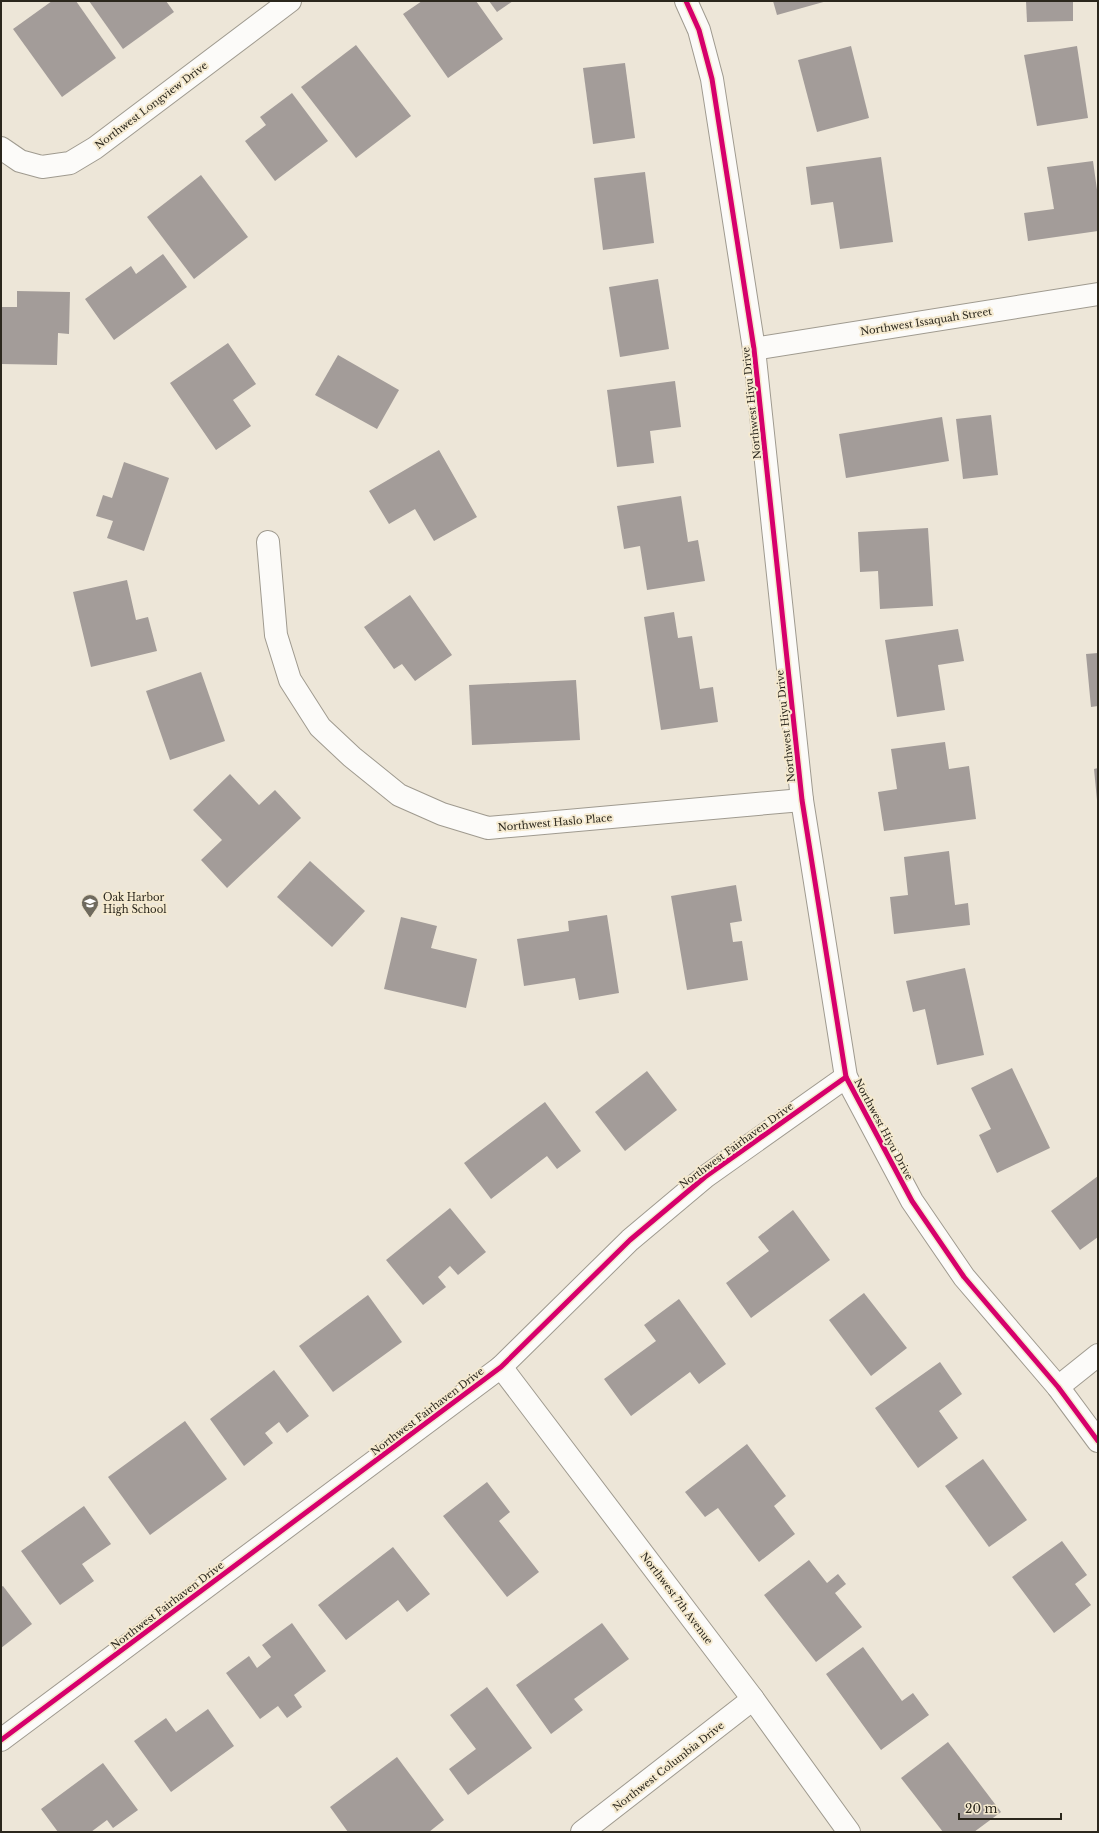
<svg xmlns="http://www.w3.org/2000/svg" width="1099" height="1833" font-family="'Libre Baskerville',serif">
<style>
.building{fill:#a39c99}
.lines{fill:none;stroke-linecap:round;stroke-linejoin:round}
.minor-casing{stroke:#9f9a8f;stroke-width:24}
.minor{stroke:#fcfbf9;stroke-width:22}
.cycleway-casing{stroke:#f5ead0;stroke-width:8}
.cycleway{stroke:#d6006c;stroke-width:5}
.labels{text-anchor:middle;stroke-width:4;stroke-linejoin:round;paint-order:stroke}
.street-label{font-size:10px;fill:#2b271d;stroke:#f5ead0}
.poi-label{font-size:10px;fill:#2b271d;stroke:#f5ead0;text-anchor:start}
</style>
<rect width="100%" height="100%" fill="#ede6d8"/>
<g class="building">
<path d="M52 1H76L116 58 62 97 13 29Z"/>
<path d="M89 1H166L174 12 123 49Z"/>
<path d="M422 1 438 2 439 1H476L503 39 448 78 403 14Z"/>
<path d="M489 1H513L497 12Z"/>
<path d="M773 1H827L777 15Z"/>
<path d="M1026 1H1073V21L1027 22Z"/>
<path d="M356 45 411 116 356 158 301 87Z"/>
<path d="M851 46 869 118 817 132 798 60Z"/>
<path d="M1077 46 1088 118 1037 126 1024 55Z"/>
<path d="M625 63 635 138 593 144 583 68Z"/>
<path d="M292 93 328 141 275 181 245 141 266 125 260 117Z"/>
<path d="M881 157 893 242 840 249 833 202 811 205 806 167Z"/>
<path d="M1093 161 1098 197V231L1028 241 1024 213 1054 209 1047 167Z"/>
<path d="M645 172 654 243 603 250 594 178Z"/>
<path d="M201 175 248 237 194 279 147 217Z"/>
<path d="M163 254 187 287 114 340 85 299 131 266 136 274Z"/>
<path d="M658 279 669 349 620 357 609 287Z"/>
<path d="M17 291 70 292 69 334 58 333 57 365 1 364V307H17Z"/>
<path d="M228 343 256 384 233 400 251 426 216 450 170 383Z"/>
<path d="M338 355 399 390 377 429 315 395Z"/>
<path d="M675 381 681 427 650 431 654 463 617 467 607 390Z"/>
<path d="M991 415 998 475 963 479 956 419Z"/>
<path d="M942 417 949 461 846 478 839 434Z"/>
<path d="M439 450 477 517 434 541 415 509 389 524 369 491Z"/>
<path d="M124 462 169 478 144 551 107 538 113 521 96 516 103 495 112 498Z"/>
<path d="M681 496 688 542 698 540 705 581 647 590 640 546 624 549 617 506Z"/>
<path d="M928 528 933 606 880 609 878 571 860 572 858 532Z"/>
<path d="M127 580 136 620 148 617 157 651 91 667 73 592Z"/>
<path d="M410 595 452 655 415 681 402 664 394 669 364 627Z"/>
<path d="M674 612 678 638 692 636 700 689 713 687 718 722 661 730 644 617Z"/>
<path d="M958 629 964 661 938 665 945 710 897 717 885 640Z"/>
<path d="M1098 653V706L1091 707 1086 654Z"/>
<path d="M201 672 225 741 170 760 146 691Z"/>
<path d="M576 680 580 740 472 745 469 685Z"/>
<path d="M945 742 949 769 969 766 976 819 884 831 878 792 897 789 891 749Z"/>
<path d="M1098 768V800H1097L1094 769Z"/>
<path d="M230 774 259 805 275 790 301 818 227 888 201 860 222 840 193 810Z"/>
<path d="M949 851 955 905 968 903 970 925 894 934 890 897 908 895 904 857Z"/>
<path d="M310 861 365 911 332 947 277 897Z"/>
<path d="M736 885 742 921 730 923 733 942 742 941 748 980 687 990 671 896Z"/>
<path d="M607 915 619 993 579 1000 575 978 524 986 517 939 569 931 568 921Z"/>
<path d="M401 917 437 926 431 948 477 959 466 1008 384 989Z"/>
<path d="M965 968 984 1055 937 1065 925 1009 913 1012 906 981Z"/>
<path d="M1012 1068 1050 1148 997 1173 979 1135 991 1129 971 1088Z"/>
<path d="M647 1071 677 1110 625 1151 595 1112Z"/>
<path d="M545 1102 581 1151 557 1169 547 1156 491 1199 464 1163Z"/>
<path d="M1098 1176V1237L1080 1250 1051 1211Z"/>
<path d="M450 1208 486 1252 458 1275 450 1266 438 1277 446 1287 423 1305 386 1260Z"/>
<path d="M793 1210 830 1260 751 1318 726 1283 769 1251 758 1237Z"/>
<path d="M864 1293 907 1348 871 1376 829 1320Z"/>
<path d="M368 1295 402 1342 333 1392 299 1346Z"/>
<path d="M679 1299 726 1364 699 1384 690 1372 631 1416 604 1379 656 1341 644 1325Z"/>
<path d="M940 1362 962 1394 939 1411 958 1438 918 1468 875 1408Z"/>
<path d="M274 1370 309 1416 287 1433 279 1422 265 1433 273 1443 244 1466 210 1419Z"/>
<path d="M185 1421 227 1479 150 1535 108 1477Z"/>
<path d="M747 1444 786 1496 774 1506 795 1534 759 1562 718 1508 705 1517 685 1492Z"/>
<path d="M983 1459 1027 1520 989 1547 945 1486Z"/>
<path d="M487 1482 510 1512 499 1521 539 1572 507 1597 443 1516Z"/>
<path d="M84 1506 111 1544 82 1564 94 1581 60 1605 21 1551Z"/>
<path d="M1062 1541 1087 1575 1075 1584 1091 1605 1054 1633 1012 1577Z"/>
<path d="M393 1547 430 1594 407 1612 398 1600 346 1640 318 1605Z"/>
<path d="M809 1560 827 1583 838 1574 846 1584 835 1593 862 1627 816 1662 764 1595Z"/>
<path d="M3 1586 32 1624 1 1648V1587Z"/>
<path d="M292 1623 326 1671 294 1695 302 1707 287 1718 278 1706 260 1719 226 1673 249 1656 257 1668 271 1657 262 1645Z"/>
<path d="M602 1623 629 1659 574 1699 583 1710 551 1734 516 1685Z"/>
<path d="M863 1647 902 1701 913 1693 929 1715 881 1750 826 1674Z"/>
<path d="M487 1687 532 1748 468 1795 449 1769 476 1749 450 1715Z"/>
<path d="M208 1709 234 1746 171 1792 134 1741 166 1718 176 1732Z"/>
<path d="M948 1742 1001 1812 974 1832H943L901 1778Z"/>
<path d="M397 1757 444 1820 429 1832H348L330 1807Z"/>
<path d="M103 1763 138 1810 113 1828 107 1820 91 1832H58L41 1809Z"/>
</g>
<g class="lines">
<g class="minor-casing">
<g id="minor">
<path d="M686 1 699 30 712 79 754 349 802 800 846 1077 912 1201 964 1277 1058 1387 1098 1441"/>
<path d="M1 148 20 161 42 167 70 163 95 148 290 1"/>
<path d="M754 349 1098 294"/>
<path d="M268 542 276 635 290 680 320 727 352 757 399 795 442 814 488 828 802 800"/>
<path d="M501 1367 753 1699 849 1832"/>
<path d="M1058 1387 1098 1355"/>
<path d="M1 1740 501 1367 630 1240 705 1177 846 1077"/>
<path d="M582 1832 753 1699"/>
</g>
</g>
<use href="#minor" class="minor"/>
<g class="cycleway-casing">
<g id="cycleway">
<path d="M686 1 699 30 712 79 754 349 802 800 846 1077 912 1201 964 1277 1058 1387 1098 1441"/>
<path d="M1 1740 501 1367 630 1240 705 1177 846 1077"/>
</g>
</g>
<use href="#cycleway" class="cycleway"/>
</g>
<defs>
<g id="school-pin" transform="scale(0.9)"><path d="M0 17L-7.5 6A9.5 9.5 0 1 1 7.5 6Z" fill="#6f6a5e" stroke="#f5ead0"/><path d="M0-5L7-2L0 1L-7-2ZM-4 1L0 2.5L4 1V4Q0 6-4 4Z" fill="#fff"/></g>
</defs>
<g fill-rule="evenodd">
<use href="#school-pin" x="90" y="903"/>
</g>
<g class="labels">
<g class="street-label">
<text transform="translate(151 105) rotate(-37)" y="4">Northwest Longview Drive</text>
<text transform="translate(926 321) rotate(-9)" y="4">Northwest Issaquah Street</text>
<text transform="translate(751 403) rotate(-96)" y="4">Northwest Hiyu Drive</text>
<text transform="translate(785 726) rotate(-96)" y="4">Northwest Hiyu Drive</text>
<text transform="translate(555 822) rotate(-5)" y="4">Northwest Haslo Place</text>
<text transform="translate(884 1129) rotate(62)" y="4">Northwest Hiyu Drive</text>
<text transform="translate(736 1145) rotate(-36)" y="4">Northwest Fairhaven Drive</text>
<text transform="translate(427 1411) rotate(-37)" y="4">Northwest Fairhaven Drive</text>
<text transform="translate(677 1598) rotate(53)" y="4">Northwest 7th Avenue</text>
<text transform="translate(167 1605) rotate(-37)" y="4">Northwest Fairhaven Drive</text>
<text transform="translate(668 1766) rotate(-38)" y="4">Northwest Columbia Drive</text>
</g>
<g class="poi-label">
<text x="103" y="901">Oak Harbor<tspan x="103" dy="12">High School</tspan></text>
</g>
</g>
<rect width="1099" height="1833" fill="none" stroke="#2b271d" stroke-width="4"/>
<path d="M959 1813v6h102v-6" fill="none" stroke="#2b271d" stroke-width="2"/>
<text x="965" y="1813" font-size="12" fill="#2b271d" stroke="#f5ead0" stroke-width="3" paint-order="stroke">20 m</text>
</svg>
